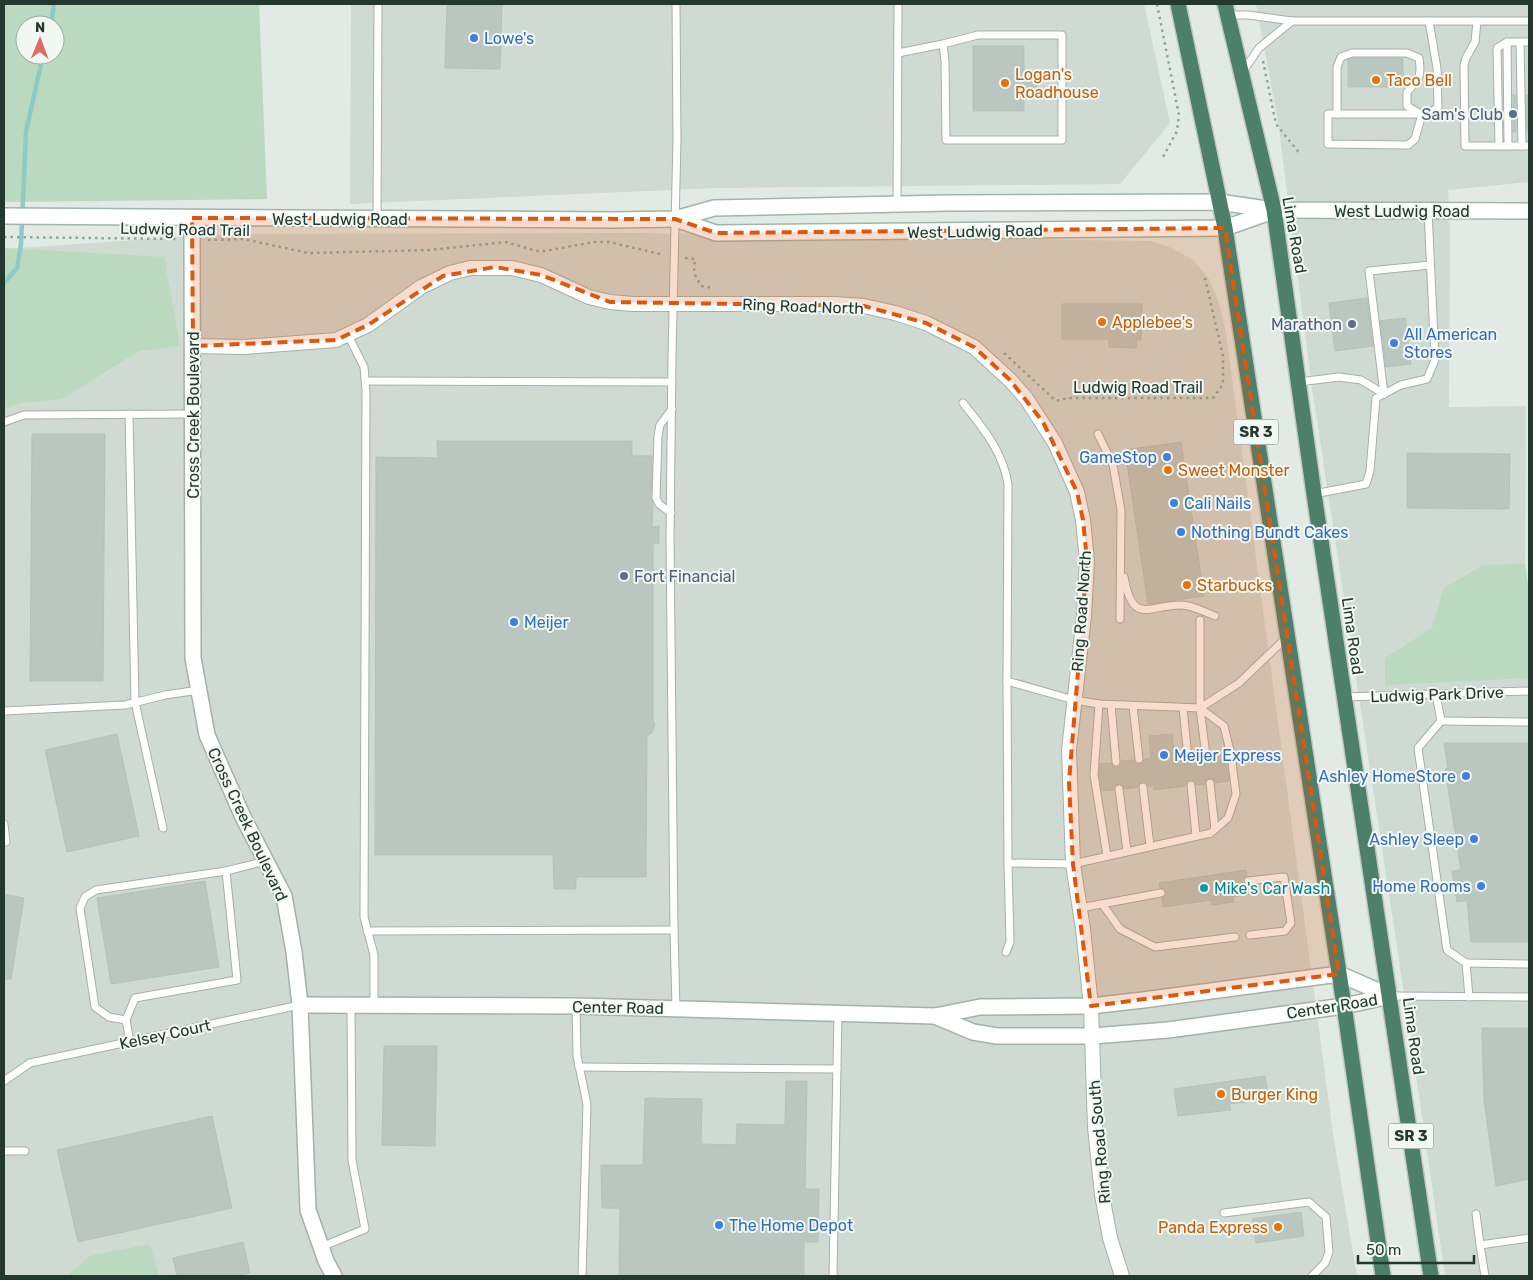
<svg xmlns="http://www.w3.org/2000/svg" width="1533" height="1280" font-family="Rubik,sans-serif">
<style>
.built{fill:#cfdad3}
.green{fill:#bbd9be;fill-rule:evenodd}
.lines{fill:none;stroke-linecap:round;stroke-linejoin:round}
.stream{stroke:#8dcbc8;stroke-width:4.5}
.building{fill:#b9c7c0;stroke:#b4c3ba}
.service-casing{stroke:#a4b1aa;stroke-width:9}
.minor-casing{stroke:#a4b1aa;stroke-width:16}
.tertiary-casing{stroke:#a4b1aa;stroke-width:18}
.secondary-casing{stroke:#a1b5aa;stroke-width:18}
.trunk-casing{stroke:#c1c8c5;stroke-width:18}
.path{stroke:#84ab97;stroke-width:2.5;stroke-dasharray:2.5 4;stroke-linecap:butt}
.service{stroke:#fff;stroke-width:7}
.minor{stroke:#fff;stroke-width:14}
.tertiary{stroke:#fff;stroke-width:15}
.secondary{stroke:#fff;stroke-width:15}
.trunk{stroke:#4d806a;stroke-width:15}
.marked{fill:#de570e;fill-opacity:0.2;stroke:#de570e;stroke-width:4;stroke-dasharray:10 6;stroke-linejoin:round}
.shop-dot{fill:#3f7fe0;stroke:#f1f7f3;stroke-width:2}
.food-dot{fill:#e8710a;stroke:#f1f7f3;stroke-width:2}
.service-dot{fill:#5c6f8a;stroke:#f1f7f3;stroke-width:2}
.culture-dot{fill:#0f9aa8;stroke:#f1f7f3;stroke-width:2}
.labels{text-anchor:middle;stroke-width:4;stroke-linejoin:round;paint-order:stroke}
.shield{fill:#f1f7f3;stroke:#61726a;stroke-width:1}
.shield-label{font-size:15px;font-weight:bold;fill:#23392f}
.shop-label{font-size:16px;fill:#366cbe;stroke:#f1f7f3;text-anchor:start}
.food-label{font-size:16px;fill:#c56008;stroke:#f1f7f3;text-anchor:start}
.service-label{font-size:16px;fill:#4e5e75;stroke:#f1f7f3;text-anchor:end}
.street-label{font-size:16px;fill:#23392f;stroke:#f1f7f3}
.culture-label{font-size:16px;fill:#0d838f;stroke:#f1f7f3;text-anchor:start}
</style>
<rect width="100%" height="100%" fill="#e1eae4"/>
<g class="built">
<path d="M351 4H1144L1170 123 1120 184 717 188 350 204Z"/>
<path d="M1256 4H1529V182L1448 190 1450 233 1449 407 1526 406 1525 564 1529 593V1276H1445L1409 1026 1311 381 1278 121Z"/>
<path d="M642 233 1151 241 1172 248 1193 260 1209 279 1219 303 1226 333 1333 1134 1357 1276H4V249L224 234Z"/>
</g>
<g class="green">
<path d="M4 4H259L267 199 4 202ZM25 25H55V55H25Z"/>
<path d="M4 248 164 257 180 346 139 351 62 399 21 403 4 408Z"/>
<path d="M1525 564 1529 593V678L1385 685V658L1432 628 1444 588 1483 565Z"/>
<path d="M150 1244 159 1276H68L89 1256Z"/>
</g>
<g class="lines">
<g class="stream">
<path d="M51 25 54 4"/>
<path d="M4 283 17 268 21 244 26 132 43 55"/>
</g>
</g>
<g class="building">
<path d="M447 4H502L500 69 445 68Z"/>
<path d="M973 46H1024V75H1037V91H1024V111H973Z"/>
<path d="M1353 58H1403V87H1348V60Z"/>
<rect x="1513" y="95" width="3" height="37"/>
<path d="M1526 95H1529V132H1527Z"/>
<path d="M1367 298 1373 346 1335 351 1329 303Z"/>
<path d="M1062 304H1142L1141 340H1136L1137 348 1109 347V339H1062Z"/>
<path d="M1405 318 1411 364 1386 367 1380 321Z"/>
<path d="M32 434H105L103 681H30Z"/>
<path d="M437 441H632V456H652L651 498 653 503 652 527 659 526V543L653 544V720L655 725 652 733 647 736 646 877H576V889H554L553 855H375L376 457 438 458Z"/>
<path d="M1181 442 1204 596 1148 604 1125 450Z"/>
<path d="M1407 453 1510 454 1509 509 1407 508Z"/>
<path d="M117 734 139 836 67 852 45 750Z"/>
<path d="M1172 734 1175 759 1183 758 1185 763H1189L1193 761V757L1201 756 1202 760 1206 761 1210 760 1211 755 1225 754 1229 781 1215 783 1214 780 1210 778 1207 779 1205 784 1196 785 1194 780H1190L1186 782V786L1154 790V786H1148L1147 783 1143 782 1139 783 1138 787 1124 789 1123 785 1119 784 1115 785 1114 790 1102 791 1099 773 1100 764 1111 763 1113 767H1117L1121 765V761L1134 760 1136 764H1142L1144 759 1151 758 1149 736Z"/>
<path d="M1444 743H1529V942H1471L1467 900 1457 902 1452 871 1461 870 1445 769 1448 768Z"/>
<path d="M1246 870 1247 876 1243 878V882L1245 886H1248L1250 894 1233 897 1234 902 1212 905V900L1163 907 1162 898 1165 897 1166 893 1165 889 1160 888 1159 883Z"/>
<path d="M205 881 219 967 111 984 97 898Z"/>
<path d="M4 894 24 898 11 979H4Z"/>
<path d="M1482 1028H1529V1179L1496 1186 1484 1100Z"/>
<path d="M384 1046H437L435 1146 382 1145Z"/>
<path d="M1265 1076 1269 1099 1229 1104 1231 1110 1178 1116 1174 1089Z"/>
<path d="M786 1081H807L805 1189H819L818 1242H804V1276H619L620 1208H602L601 1165H643L645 1098 702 1099 701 1144 736 1145 737 1124 785 1125Z"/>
<path d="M212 1116 232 1208 78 1242 57 1150Z"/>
<path d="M1301 1212 1304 1236 1256 1243 1252 1219Z"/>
<path d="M243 1242 250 1273 236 1276H177L173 1258Z"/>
</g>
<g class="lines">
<g class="service-casing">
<g id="service">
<path d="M676 4 677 139 672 356 670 538 674 930 676 1009"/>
<path d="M1228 15H1248L1292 21H1529"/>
<path d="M1477 21 1475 42 1466 58 1464 65 1465 146H1529"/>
<path d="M1507 42 1508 146"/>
<path d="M1520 42 1522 146"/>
<path d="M898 53 943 44 945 61 946 140H1062V35H978L943 44"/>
<path d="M1242 73 1259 48 1292 21"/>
<path d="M1337 114V67L1341 57 1352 53H1407L1419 58C1422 77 1419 79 1407 92V106L1419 113"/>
<path d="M1422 114H1328V144L1408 145 1415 139 1422 114 1431 112 1438 107 1437 68 1429 21"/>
<path d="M1499 146 1497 48 1507 42H1529"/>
<path d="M897 204 898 4"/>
<path d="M377 218 378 4"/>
<path d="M348 335 364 367 366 391 364 917 374 955V1005"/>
<path d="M366 381 672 382"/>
<path d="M1299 382 1339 377 1361 380 1384 394"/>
<path d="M1384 394 1369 271 1430 265"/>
<path d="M963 403C983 428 1003 452 1008 484L1007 681 1074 700 1099 704 1200 708 1239 683 1287 637"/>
<path d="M129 414 135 702 163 828"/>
<path d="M4 422 24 415 193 414"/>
<path d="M1098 434 1113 465 1121 510 1120 619"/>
<path d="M1314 494 1366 484 1370 471 1376 398 1401 385 1427 379 1435 360 1428 211"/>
<path d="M671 513 659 504 656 498 658 436 660 425 672 409"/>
<path d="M1124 577C1133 626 1148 605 1181 605 1192 605 1205 612 1215 616"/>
<path d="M1200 620V708L1206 756"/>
<path d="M1007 681 1008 863 1073 864 1211 833 1228 818 1236 794 1231 755 1224 726 1200 708"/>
<path d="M1436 694 1441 721 1418 748 1447 950 1466 963 1469 997"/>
<path d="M1345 697 1529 691"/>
<path d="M1099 704 1094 775 1107 856"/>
<path d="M1111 705 1116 762"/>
<path d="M1133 706 1139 759"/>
<path d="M1183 708 1188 758"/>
<path d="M4 711 125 705 165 695 199 690"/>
<path d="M1441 721 1529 722"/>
<path d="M1210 783 1215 829"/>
<path d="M1191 785 1196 836"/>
<path d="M1143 787 1150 846"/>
<path d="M1119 789 1127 851"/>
<path d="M4 824 6 842"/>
<path d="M1248 881 1284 877 1291 923 1285 931 1250 935"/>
<path d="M1103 905 1120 929 1155 947 1235 937"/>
<path d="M1080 908 1161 893"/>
<path d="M367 931 674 930"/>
<path d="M1006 952 1010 942 1008 863"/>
<path d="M1466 963 1529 964"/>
<path d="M1390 996 1529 997"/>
<path d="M576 1006 577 1056 587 1104 582 1276"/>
<path d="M126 1020 109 1017 95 1007 80 908 85 897 96 890 226 871"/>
<path d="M130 1042 126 1020 135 998 237 980 226 871 266 861"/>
<path d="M579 1067 837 1069"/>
<path d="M4 1081 30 1063 300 1005"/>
<path d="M4 1151H25"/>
<path d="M1224 1213 1309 1202 1326 1217 1329 1252 1325 1263 1312 1276"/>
<path d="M1476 1214 1480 1245"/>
<path d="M321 1247 365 1229 352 1160 351 1005"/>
<path d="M833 1276 838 1013"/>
<path d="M1485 1276 1480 1245 1529 1238"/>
</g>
</g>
<g class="minor-casing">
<path id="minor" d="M193 346 244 347 336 340 368 325 421 287 450 273 470 268H512L541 275 589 297 610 302 633 304H834L864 306 895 313 926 323 974 347 1010 380 1026 398 1055 443 1077 492 1083 520 1087 561 1084 616 1069 750 1073 864 1083 929 1091 1006 1095 1127 1102 1195 1110 1238 1122 1276"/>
</g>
<g class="tertiary-casing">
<g id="tertiary">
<path d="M192 218 193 658 207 735 243 817 284 896 294 952 300 1005 308 1210 326 1261 334 1276"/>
<path d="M300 1005 576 1006 935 1016 980 1007 1091 1006 1143 1000 1339 974 1390 996"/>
<path d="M935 1016 973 1032 997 1036H1093L1168 1030 1344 1006 1390 996"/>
</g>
</g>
<g class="secondary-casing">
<g id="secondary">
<path d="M4 216 613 220 675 219 714 208 948 203 1219 202 1274 210 1529 211"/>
<path d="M675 219 716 233 1225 228 1273 211"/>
</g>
</g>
<g class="trunk-casing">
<g id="trunk">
<path d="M1178 4 1225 228 1345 1012 1383 1276"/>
<path d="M1225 4 1274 210 1314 494 1431 1276"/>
</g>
</g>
<g class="path">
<path d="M1157 4 1179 115 1177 131 1163 157"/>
<path d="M1263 61 1276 124 1300 154"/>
<path d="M4 237 177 239"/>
<path d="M208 240 244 239 308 253 430 250 506 242 536 251H545L594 242H609L664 255"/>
<path d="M685 258 695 259 694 273 701 286 713 288"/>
<path d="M1004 353 1056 401 1069 398H1213L1223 384V356L1204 274"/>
</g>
<use href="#service" class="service"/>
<use href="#minor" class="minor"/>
<use href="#tertiary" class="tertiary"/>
<use href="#secondary" class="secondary"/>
<use href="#trunk" class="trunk"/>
</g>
<path class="marked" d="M192 218 675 219 716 233 1225 228 1339 974 1091 1006 1073 864 1069 782 1087 561 1083 520 1077 492 1043 422 1010 380 974 347 926 323 864 306 610 302 541 275 495 267 443 276 368 325 336 340 193 346Z"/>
<g class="shop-dot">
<circle cx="474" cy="38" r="5"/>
<circle cx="1394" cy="343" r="5"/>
<circle cx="1167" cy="457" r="5"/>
<circle cx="1174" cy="503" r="5"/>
<circle cx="1181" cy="532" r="5"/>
<circle cx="514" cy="622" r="5"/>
<circle cx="1164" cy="755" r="5"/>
<circle cx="1466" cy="776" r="5"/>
<circle cx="1474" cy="839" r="5"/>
<circle cx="1481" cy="886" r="5"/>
<circle cx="719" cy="1225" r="5"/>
</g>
<g class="food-dot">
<circle cx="1376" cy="80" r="5"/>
<circle cx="1005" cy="83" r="5"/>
<circle cx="1102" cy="322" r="5"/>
<circle cx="1168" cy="470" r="5"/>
<circle cx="1187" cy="585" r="5"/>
<circle cx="1221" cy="1094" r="5"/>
<circle cx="1278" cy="1227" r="5"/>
</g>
<g class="service-dot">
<circle cx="1513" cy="114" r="5"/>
<circle cx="1352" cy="324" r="5"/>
<circle cx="624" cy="576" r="5"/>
</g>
<circle class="culture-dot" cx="1204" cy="888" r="5"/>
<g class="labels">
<g class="shield">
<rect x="1233.5" y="419.5" width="45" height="25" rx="4"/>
<rect x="1388.5" y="1123.5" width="45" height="25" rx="4"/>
</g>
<g class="shield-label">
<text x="1256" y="437">SR 3</text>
<text x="1411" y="1141">SR 3</text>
</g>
<g class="shop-label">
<text x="484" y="44">Lowe's</text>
<text x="1404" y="340">All American<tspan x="1404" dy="18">Stores</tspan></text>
<text x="1157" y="463" text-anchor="end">GameStop</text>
<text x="1184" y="509">Cali Nails</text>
<text x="1191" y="538">Nothing Bundt Cakes</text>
<text x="524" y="628">Meijer</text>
<text x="1174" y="761">Meijer Express</text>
<text x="1456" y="782" text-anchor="end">Ashley HomeStore</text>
<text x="1464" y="845" text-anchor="end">Ashley Sleep</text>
<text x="1471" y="892" text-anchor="end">Home Rooms</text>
<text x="729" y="1231">The Home Depot</text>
</g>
<g class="food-label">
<text x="1015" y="80">Logan's<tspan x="1015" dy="18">Roadhouse</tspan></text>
<text x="1386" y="86">Taco Bell</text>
<text x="1112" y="328">Applebee's</text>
<text x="1178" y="476">Sweet Monster</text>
<text x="1197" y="591">Starbucks</text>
<text x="1231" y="1100">Burger King</text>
<text x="1268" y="1233" text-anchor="end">Panda Express</text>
</g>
<g class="service-label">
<text x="1503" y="120">Sam's Club</text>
<text x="1342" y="330">Marathon</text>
<text x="634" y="582" text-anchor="start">Fort Financial</text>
</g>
<g class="street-label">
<text x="1402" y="217">West Ludwig Road</text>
<text x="340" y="225">West Ludwig Road</text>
<text transform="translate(185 229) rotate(1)" y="6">Ludwig Road Trail</text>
<text transform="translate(975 231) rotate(-1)" y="6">West Ludwig Road</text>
<text transform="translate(1295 235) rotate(80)" y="6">Lima Road</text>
<text transform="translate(803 306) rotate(2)" y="6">Ring Road North</text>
<text x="1138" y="393">Ludwig Road Trail</text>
<text transform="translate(193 415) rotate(-90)" y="6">Cross Creek Boulevard</text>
<text transform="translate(1081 611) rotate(-86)" y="6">Ring Road North</text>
<text transform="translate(1353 636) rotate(82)" y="6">Lima Road</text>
<text transform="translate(1437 694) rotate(-2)" y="6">Ludwig Park Drive</text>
<text transform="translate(248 824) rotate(65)" y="6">Cross Creek Boulevard</text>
<text transform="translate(1332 1006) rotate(-9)" y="6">Center Road</text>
<text transform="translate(618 1007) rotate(1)" y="6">Center Road</text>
<text transform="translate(165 1034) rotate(-12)" y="6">Kelsey Court</text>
<text transform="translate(1414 1036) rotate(82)" y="6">Lima Road</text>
<text transform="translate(1099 1142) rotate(-95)" y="6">Ring Road South</text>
</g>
<g class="culture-label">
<text x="1214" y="894">Mike's Car Wash</text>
</g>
</g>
<rect width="1533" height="1280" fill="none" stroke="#23392f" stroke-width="10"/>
<g transform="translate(40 40) rotate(1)"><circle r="24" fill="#f1f7f3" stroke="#9faba5"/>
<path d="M0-4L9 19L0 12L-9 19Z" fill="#e56a64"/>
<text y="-8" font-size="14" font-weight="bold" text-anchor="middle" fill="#23392f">N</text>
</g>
<path d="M1358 1255v8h116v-8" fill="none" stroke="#23392f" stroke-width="2.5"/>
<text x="1366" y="1255" font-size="15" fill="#23392f" stroke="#f1f7f3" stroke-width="4" paint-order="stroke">50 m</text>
</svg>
